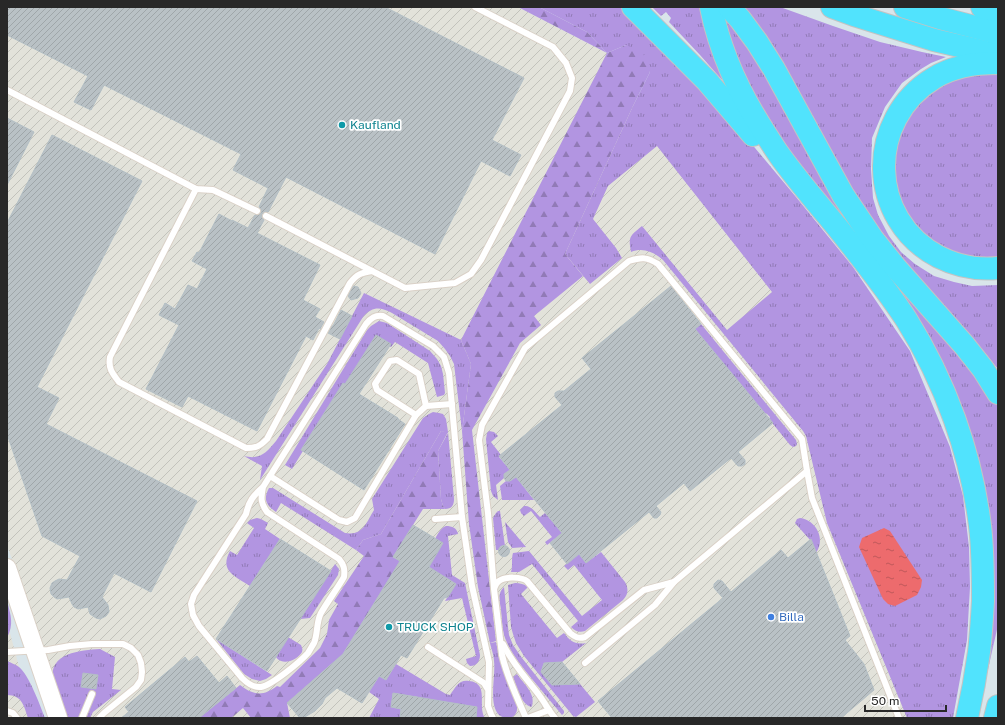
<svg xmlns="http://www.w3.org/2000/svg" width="1005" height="725" font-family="'Public Sans',sans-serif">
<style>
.industrial{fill:url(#industrial-furrows)}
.grass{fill:url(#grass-tufts)}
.forest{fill:url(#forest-firs)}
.water{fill:url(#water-ripples)}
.building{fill:url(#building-hatch);stroke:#b3bfc5}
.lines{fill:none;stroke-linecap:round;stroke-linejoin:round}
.service-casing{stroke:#dad1c7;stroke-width:8}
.secondary-casing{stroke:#dad1c7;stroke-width:20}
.motorway-casing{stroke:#c3c3c3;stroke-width:24}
.service{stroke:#fff;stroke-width:6}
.secondary{stroke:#fff;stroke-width:18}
.motorway{stroke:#51e3fd;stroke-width:22}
.culture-dot{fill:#0f9aa8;stroke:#fff;stroke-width:1.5}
.shop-dot{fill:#3f7fe0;stroke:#fff;stroke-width:1.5}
.labels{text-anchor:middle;stroke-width:3.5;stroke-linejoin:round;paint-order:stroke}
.culture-label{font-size:12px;fill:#0d838f;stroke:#fff;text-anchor:start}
.shop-label{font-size:12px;fill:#366cbe;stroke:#fff;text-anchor:start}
</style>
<defs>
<pattern id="industrial-furrows" width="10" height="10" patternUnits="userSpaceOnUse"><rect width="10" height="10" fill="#e2e2da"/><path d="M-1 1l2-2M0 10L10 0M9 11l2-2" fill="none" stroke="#c2c2bb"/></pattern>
<pattern id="grass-tufts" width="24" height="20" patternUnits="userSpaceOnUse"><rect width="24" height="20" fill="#b295e1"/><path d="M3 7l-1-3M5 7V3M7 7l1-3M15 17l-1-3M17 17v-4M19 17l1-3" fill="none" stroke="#917ab6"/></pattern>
<pattern id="forest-firs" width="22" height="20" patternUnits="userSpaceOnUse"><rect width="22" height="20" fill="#b295e1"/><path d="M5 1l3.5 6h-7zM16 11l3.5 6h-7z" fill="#917ab6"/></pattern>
<pattern id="water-ripples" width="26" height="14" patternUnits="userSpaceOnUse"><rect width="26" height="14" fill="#ed6b6d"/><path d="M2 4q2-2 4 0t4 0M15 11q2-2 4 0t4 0" fill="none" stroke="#c0585a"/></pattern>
<pattern id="building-hatch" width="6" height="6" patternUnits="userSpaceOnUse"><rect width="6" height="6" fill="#b9c1c5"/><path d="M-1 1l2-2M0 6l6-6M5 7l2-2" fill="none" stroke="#9fa6a9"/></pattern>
</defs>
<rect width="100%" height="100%" fill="#d9e5ea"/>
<g class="industrial">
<path d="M7 7H518L607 53 657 140 780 292 919 718H68L39 632 7 546Z"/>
<path d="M7 622 21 674 40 718H7Z"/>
</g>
<g class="grass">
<path d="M539 7H622L662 46 750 142 796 197 853 267 910 351 950 447 963 496 969 547 970 587 967 640 953 718H907L827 523 806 436 803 431 663 260C654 252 643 247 631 252 628 236 630 236 642 226L727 330 772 292 657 146 608 186 593 219 616 248 622 258 590 284 565 254 633 106 650 72 626 45 607 53 587 32Z"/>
<path d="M652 7H700L706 33 716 59 723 81 700 55 669 22 671 18 666 12 661 16Z"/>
<path d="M743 7H780L833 26 880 42 922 52 946 57 931 63 921 69 902 83 885 107 872 138 871 169 873 198 878 215 889 236 901 252 915 264 934 276 954 282 972 286 998 285V369L968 332 930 293 873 224Z"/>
<path d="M722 8 998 402V625L977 718 986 642 956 412 793 162 738 75Z"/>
<path d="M974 74H998V262L968 263 920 239 890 179 901 125 924 96 954 79Z"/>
<path d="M364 293 461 340 471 364 462 431 454 364 450 356 445 349 438 341 392 313C380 307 373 306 363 317L260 480 262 466 244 456C260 460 266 453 276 441L327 364Z"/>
<path d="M379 321 387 323 430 351 437 359 441 366 443 374 445 393 444 395 437 397 428 363 395 342 391 347 376 338 345 386 343 385 292 469 285 465 367 330 371 326Z"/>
<path d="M701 324 796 440 797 444 796 446 793 447 790 445 769 419 770 417 766 413 765 414 695 329Z"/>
<path d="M433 412 439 413 443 414 446 419 448 432 454 499C454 505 452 509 445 509L443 506 441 499 438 451 448 433 441 431 381 534 363 540 356 550 281 503 276 512C266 505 263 499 269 488H273L345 533C363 536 366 523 374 510L372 499 423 418 429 414Z"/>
<path d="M489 431 494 432 498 436 491 442 501 455 499 457 510 470 504 474V478L496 485 498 500 493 496 491 491 486 439 487 433Z"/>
<path d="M516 477 534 500H502L500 486 506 481H510Z"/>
<path d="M524 506C531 505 535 512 540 517L545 513 562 533 547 545 545 542 552 537 531 511 524 516 521 513 520 510Z"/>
<path d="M498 511H500L505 546H501L499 550H496L493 518 496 513Z"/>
<path d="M257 518 261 519 268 523 265 529 280 539 250 586C235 576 219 571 230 551L237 555 254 528 247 523 250 520Z"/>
<path d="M800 518C816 520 826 539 816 553L810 540 795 523 797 519Z"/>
<path d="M505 522 526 547 512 548 508 542Z"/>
<path d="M446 526C452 526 457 528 458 534L448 536 452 575 465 583 480 655C480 661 477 666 470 666L467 663 466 659 476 656 462 598 445 601 456 584 438 573 423 576C427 563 434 530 446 526Z"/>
<path d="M529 551 582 616 602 600 574 565 568 570 564 566 579 554 586 563 601 552 625 582C629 589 628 595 623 600L585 631C579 633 575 631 571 627L578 621 532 564 519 572H511C513 566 511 559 513 553Z"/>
<path d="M335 564 339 569 338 575 310 618 300 619Z"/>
<path d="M515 583C520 583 524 584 528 587L521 594 557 638 564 633C570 641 575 645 586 643L562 662 544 663 541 672 552 685 580 684 595 702 576 717 573 716 524 656 516 643 513 634 511 627 508 585Z"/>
<path d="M504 587 508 627 509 635 513 645 522 658 564 711V713L562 715C552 703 542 691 532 679 522 666 511 654 505 638 502 629 502 619 501 610 500 602 497 593 504 587Z"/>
<path d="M7 601C11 616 14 624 7 638Z"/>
<path d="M288 637 301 645C302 648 303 649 302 652 299 658 288 664 281 661 279 660 277 659 276 657Z"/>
<path d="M216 639 272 675 266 679 260 681 252 679 244 674Z"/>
<path d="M496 642C499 657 503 671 509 686 511 693 518 701 517 709 517 713 514 717 510 718 506 719 502 717 499 715 488 704 496 675 494 661 494 655 491 648 490 643Z"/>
<path d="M100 649 115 657 112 689 121 690 93 712 90 718H66C63 709 60 700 57 692 55 688 53 684 53 680 48 653 81 650 100 649Z"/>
<path d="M7 661C11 663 15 664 19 667 29 675 40 705 45 718H28C24 706 22 695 7 695Z"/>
<path d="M396 664 446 694 450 695C455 688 459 679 469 681 490 683 477 706 485 718H476L477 707 427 699 416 718 418 697 393 693 391 707 401 709 400 718H369L379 699 369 692 379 676 386 680Z"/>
<path d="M517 674C524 684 536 694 532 706L531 707C520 703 517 687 513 677Z"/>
</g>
<g class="forest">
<path d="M518 7H539L587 32 607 53 626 45 643 53 650 72 633 106 565 254 583 276 534 316 541 325 520 343 472 430 496 641 490 643 478 587 469 524 462 431 471 364 461 340 607 53Z"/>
<path d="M441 431 448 432 438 451 441 499 443 506 445 509H423L393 557 400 561 343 654 287 703 290 718H251L243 708 231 718H199L240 685C253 695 263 697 277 686L280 687 320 648 327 634 329 620 338 604 334 601 364 556 356 550 363 540 381 534Z"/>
</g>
<path class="water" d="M884 528 890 531 922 580 921 587 917 595 895 606 888 604 883 599 859 547 862 538Z"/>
<g class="building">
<path d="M7 7H385L524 78 492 140 521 155 510 176 481 161 435 254 286 177 268 212H264L262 214V218L264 220 257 233 320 265 303 300 320 309 315 317 324 322 320 329 319 328 313 340 306 336 257 431 188 396 182 407 146 389 179 325 159 315 165 303 175 309 188 285 197 289 207 269 192 261 197 252 199 253 219 214 232 221V220L248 228 255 215H258L261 213V210L259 207 268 188 233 170 241 154 104 85 91 110 74 102 88 76 7 35Z"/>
<path d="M7 118 34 132 7 185Z"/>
<path d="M52 135 142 181 37 387 59 398 46 424 197 501 151 592 114 573 102 597 108 605 109 612 106 616 100 619 96 618 90 614 88 607 78 609 74 607 72 604 69 597 57 599 54 597 51 594 50 588 52 583 55 581 59 579 67 580 80 556 42 536 7 434V223Z"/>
<path d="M353 286 358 287 361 293 360 295 358 298 351 300 348 296Z"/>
<path d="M671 286 701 324 695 329 773 423 738 452 745 460V464L742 466H738L731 458 690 491 684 483 656 506 661 512 660 515 657 518H654L649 512 586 563 579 554 567 564 550 543 562 533 516 477 510 481H506L504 478V474L510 470 499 456 562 405 555 397V393L558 391H564L591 369 582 358Z"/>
<path d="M341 310 352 316 340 339 328 333 332 326H333Z"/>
<path d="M376 335 391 344 359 394 398 418V419L405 424 364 490 301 450 343 383 345 384Z"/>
<path d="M413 525 443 543 429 567 456 584 448 597 444 598 407 658 401 655 386 680 379 676 362 703 337 688 325 698 322 704 315 711 303 718H300L287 703 343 654 400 561 393 557Z"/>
<path d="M280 539 331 571 267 671 216 639Z"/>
<path d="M811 539 850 636 845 640 864 664 874 690 841 718H612L598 701 723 598 714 588V584L718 580 722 581 731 592 781 550 788 558Z"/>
<circle cx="504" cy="551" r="5.5"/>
<path d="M197 656 219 683 227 676 236 688 199 718H121L129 712 125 707 185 657 189 662Z"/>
<path d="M562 662 580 684 552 685 541 672 544 663Z"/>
<path d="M83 673 98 675 96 689 81 687Z"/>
<path d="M393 693 477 707 476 718H400L401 709 391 707Z"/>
</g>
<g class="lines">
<g class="service-casing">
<g id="service">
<path d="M7 90 196 189 213 190 257 211"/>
<path d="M196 189 110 357C108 368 112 373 119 382L246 448C257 448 260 446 267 439L350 283C357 274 361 273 372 271"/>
<path d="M266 216 405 288 455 283 471 274 481 260 570 91 572 78 566 63 553 47 475 7"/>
<path d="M416 415 377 390 375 384 390 361 397 360 419 374 426 406"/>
<path d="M807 471 812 498 899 718"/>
<path d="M270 476 339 520 347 522 355 518 416 415 426 406 452 404"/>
<path d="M263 487C261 498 260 502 267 512L339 559C344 565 345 569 344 577 337 589 328 601 321 613 316 622 318 634 314 643 312 646 310 650 308 653 300 662 272 685 261 687 253 688 247 683 242 678L199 626 193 615 191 604 194 595 246 514C249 501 253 496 263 487L366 324C371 318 375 315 383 316L433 346 444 357 449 373 462 517 472 586 489 662 488 706 491 714 493 718"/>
<path d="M435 519 462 517"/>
<path d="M494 589C495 586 496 583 499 581 505 576 522 577 527 581L570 633C575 637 578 639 585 637L644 590 674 582 807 471 802 439 658 264C647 257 642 257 629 261L525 348 482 425 479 440 488 513 494 589 502 655C507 677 517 697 526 718"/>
<path d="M503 644C512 663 526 678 539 695 545 703 549 711 555 718"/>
<path d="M428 647 484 683 487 688"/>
<path d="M7 652 24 651 48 650 70 646 92 644H123L131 648 138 655 141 663 142 672 141 680 136 687 104 713 99 718"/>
<path d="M585 663 655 605 674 582"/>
<path d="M7 711 13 713 17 718"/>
<path d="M82 718 92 694"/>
<path d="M528 718 549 710"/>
</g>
</g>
<g class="secondary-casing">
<path id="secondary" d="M7 568 58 718"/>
</g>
<g class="motorway-casing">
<g id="motorway">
<path d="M633 7 707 81 753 135"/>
<path d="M711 7C720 52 740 95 765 133 770 141 775 149 780 156 798 181 818 204 837 227 861 257 885 287 906 319 945 381 971 453 980 526 983 550 983 576 983 601 982 618 981 635 979 652 976 674 972 696 967 718"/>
<path d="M729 7 740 19 757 42 774 69 843 195 872 238 896 268 964 345 983 369 998 393"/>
<path d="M832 7 854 15 934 40 998 55"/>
<path d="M905 7 940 18 998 33"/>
<path d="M982 7 998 11"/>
<path d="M998 63C976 63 953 66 934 78 866 119 867 220 939 257 957 266 978 270 998 268"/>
<path d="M995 718 998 706"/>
</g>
</g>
<use href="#service" class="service"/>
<use href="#secondary" class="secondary"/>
<use href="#motorway" class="motorway"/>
</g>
<g class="culture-dot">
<circle cx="342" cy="125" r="4"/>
<circle cx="389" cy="627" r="4"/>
</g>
<circle class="shop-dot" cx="771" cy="617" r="4"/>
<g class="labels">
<g class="culture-label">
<text x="350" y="129">Kaufland</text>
<text x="397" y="631">TRUCK SHOP</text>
</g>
<g class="shop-label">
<text x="779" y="621">Billa</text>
</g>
</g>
<rect width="1005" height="725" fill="none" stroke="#282828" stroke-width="16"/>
<path d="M865 705v6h81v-6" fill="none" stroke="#282828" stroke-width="2"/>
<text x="871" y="705" font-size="12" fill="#282828" stroke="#ffffff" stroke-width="3" paint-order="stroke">50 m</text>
</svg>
